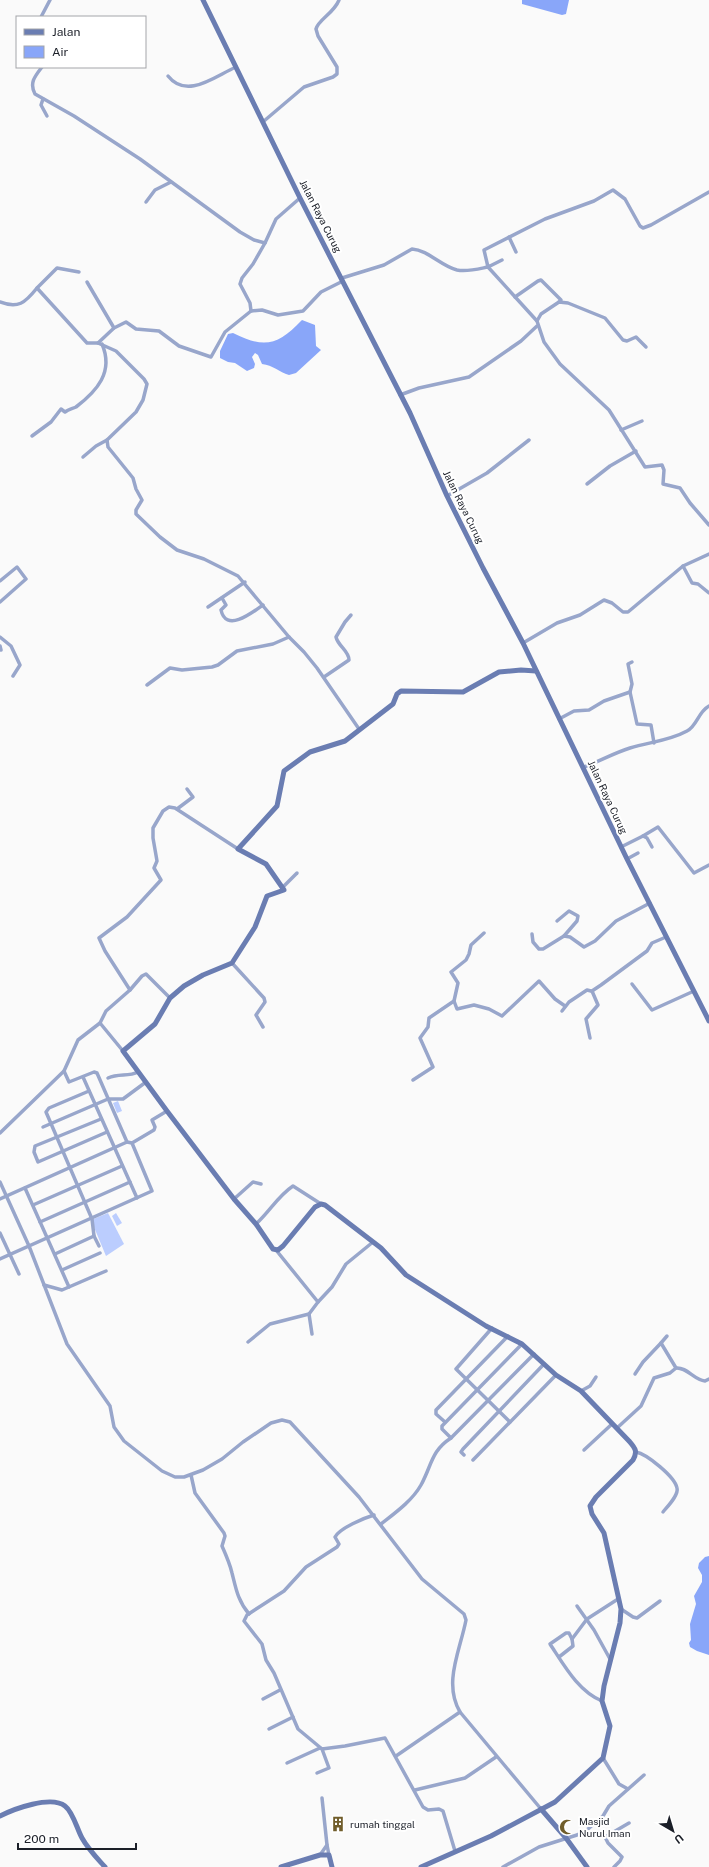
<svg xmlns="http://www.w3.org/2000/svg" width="709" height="1867" font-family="'Public Sans',sans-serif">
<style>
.green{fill:#bbcdfe}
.water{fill:#89a6f9}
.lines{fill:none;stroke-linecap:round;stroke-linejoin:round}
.street{stroke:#98a6cb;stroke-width:3.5}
.secondary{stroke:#6a7db2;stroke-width:5}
.labels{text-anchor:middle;stroke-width:4;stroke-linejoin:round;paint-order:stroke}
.street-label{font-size:10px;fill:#1b1f28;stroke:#fff}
.poi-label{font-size:10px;fill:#1b1f28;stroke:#fff;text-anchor:start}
</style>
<rect width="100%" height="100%" fill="#fafafa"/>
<g class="green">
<path d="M118 1101 122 1111 117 1113 113 1103Z"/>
<path d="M108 1213 124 1244 106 1256 91 1220Z"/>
<path d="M116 1213 122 1223 117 1226 112 1216Z"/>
</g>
<g class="water">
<path d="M522 0H569L566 14 562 15 522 4Z"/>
<path d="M302 320 315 325 316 346 321 350 296 373 289 375C279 372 273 365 262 364L258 355 255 353 252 357 255 364 254 368 247 371 235 363 228 362 220 358V351L228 334 233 333C265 349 278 345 302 320Z"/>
<path d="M709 1556V1655L697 1651 690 1647 689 1643 691 1640 690 1624 696 1604 694 1596 702 1582V1575L698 1568 699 1563 705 1557Z"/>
</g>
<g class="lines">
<g class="street">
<path d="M41 17 50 0"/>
<path d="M42 67C35 76 29 83 35 94L74 116 140 159 240 232 254 240 265 243 276 219 300 198"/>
<path d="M168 76C187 100 215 76 236 67"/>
<path d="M43 99 41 105 47 116"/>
<path d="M264 121 304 87 333 77 337 74V67L318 36 316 29C318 20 334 13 339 0"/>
<path d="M146 202 155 190 171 182"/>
<path d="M509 237 516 252"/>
<path d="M502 260 488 267 484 250 545 219 594 201 613 190 625 199 640 226 643 228 651 225 709 192"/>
<path d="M342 278 384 265 412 249C428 250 441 266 457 270 467 272 478 269 488 267L537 321 544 342 560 364 609 410 645 467 662 465 664 470 663 484 680 488 690 503 709 525"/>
<path d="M87 282 114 328"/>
<path d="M37 288 57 268 79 272"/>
<path d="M515 297 538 281 541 280 561 300 559 302"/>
<path d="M0 302C18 309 25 303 37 288L87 343H98L116 351 144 379 147 384 143 400 136 412 107 440 108 447 133 478 136 489 142 500 136 510V514L160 537 177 550 204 559 238 576 289 637 304 652 317 668 359 729"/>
<path d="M251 311 250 303 240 284 242 278 253 264 265 243"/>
<path d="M537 321 541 314 559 302 568 303 605 318 623 340 627 341 636 337 646 347"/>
<path d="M98 343 114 328 126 322 136 329 159 331 179 346 211 357 225 332 251 311 262 310 278 315 303 311 321 292 343 281"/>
<path d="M400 395 419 388 469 377 521 341 537 326"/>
<path d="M621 430 642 421"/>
<path d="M32 436 51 422 61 409 65 412C69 409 72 409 76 407 97 391 114 372 102 344"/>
<path d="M83 457 96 446 107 440"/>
<path d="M587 484 610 466 636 451"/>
<path d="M447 496 487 473 529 440"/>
<path d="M683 566 692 583 698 584 709 593"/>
<path d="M0 581 17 567 26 579 0 602"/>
<path d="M222 598 226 605 221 610C226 633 252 613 263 605"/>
<path d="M208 607 245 582"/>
<path d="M0 637 11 646 20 665 13 676"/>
<path d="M523 643 557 623 580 615 604 600 612 603 623 612H628L683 566 709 554"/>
<path d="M0 646 1 650"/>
<path d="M324 677 349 660C349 651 338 646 336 637L345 622 351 615"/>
<path d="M147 685 170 668 182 670 212 667 218 665 237 651 273 644 289 637"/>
<path d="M630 692 632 684 628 664 632 662"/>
<path d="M559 719 574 711 589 710 604 701 630 692 637 724 651 725 654 743"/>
<path d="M584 767C600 761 614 753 630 748 649 742 669 741 687 731 697 726 698 712 709 706"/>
<path d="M177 809 193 797 187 789"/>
<path d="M643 836 658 827 694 873 709 865"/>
<path d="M621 847 643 836 647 838 652 847"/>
<path d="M627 859 638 853"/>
<path d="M283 887 297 873"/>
<path d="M557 921 569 911 578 916 577 921 564 936"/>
<path d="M484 933 471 945 469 954 466 960 451 972 458 983 454 1001 457 1009 474 1005 489 1009 502 1016 539 981 555 999 565 1006"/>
<path d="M532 934 533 942 539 949H543L564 936 570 937 584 947 595 941 616 921 650 903"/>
<path d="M232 963 264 998 265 1002 256 1015 263 1027"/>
<path d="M632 984 652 1010 694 991"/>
<path d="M130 990 142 976 146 974 170 998"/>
<path d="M562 1011 569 1002 587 990 591 991"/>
<path d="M100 1023 123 1051"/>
<path d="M590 1038 586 1019 598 1005 592 991 601 985 647 951 652 943 666 937"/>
<path d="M83 1077 137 1198"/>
<path d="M108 1078C119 1073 128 1077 138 1072"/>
<path d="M413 1080 433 1067 420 1038 428 1027 429 1018 454 1001"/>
<path d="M89 1091 49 1108 46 1112 92 1219 94 1236 99 1246"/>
<path d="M101 1119 35 1146 34 1152 38 1162 107 1132"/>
<path d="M43 1127 108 1099H123L146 1082"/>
<path d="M0 1133 64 1071 78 1040 100 1023 106 1011 130 990 105 951 99 938 127 917 161 880 154 868 157 861 153 838V828L163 811 169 807 175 808 238 849"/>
<path d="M132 1143 154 1130 155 1127 152 1120 167 1111"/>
<path d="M0 1182 29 1246 67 1344 110 1406 114 1427 124 1441 162 1471 175 1477H184L203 1470 222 1459 243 1442 271 1423 282 1420 290 1422 359 1497 422 1579 464 1614 466 1620C460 1651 443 1683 460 1712L541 1809"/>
<path d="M25 1188 69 1287"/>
<path d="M0 1199 127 1142"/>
<path d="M234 1199 253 1182 261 1184"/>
<path d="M33 1205 122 1166"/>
<path d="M40 1222 130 1182"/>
<path d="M256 1224C270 1211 278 1196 293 1186L321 1204"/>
<path d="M0 1233 19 1274"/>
<path d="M276 1250 318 1302 309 1314 312 1334"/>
<path d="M55 1254 94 1236"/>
<path d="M0 1259 152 1191 132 1143 127 1142 97 1073 94 1072 69 1082 64 1071"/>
<path d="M62 1270 100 1253"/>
<path d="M44 1285 62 1290 106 1271"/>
<path d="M318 1302 332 1287 346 1264 373 1242"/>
<path d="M492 1328 456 1369 510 1422"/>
<path d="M248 1342 270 1324 309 1314"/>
<path d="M661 1343 667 1336"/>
<path d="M676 1368C687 1367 694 1380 705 1381L709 1379"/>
<path d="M581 1391 590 1386 596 1377"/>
<path d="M445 1422 436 1414V1410L508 1336"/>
<path d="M617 1428 641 1406 654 1378 670 1373 676 1368 661 1343 643 1362 635 1374"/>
<path d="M451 1438 442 1429V1426L522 1344"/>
<path d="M584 1450 612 1424"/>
<path d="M636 1452C647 1454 675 1477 677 1488 679 1495 667 1507 663 1512"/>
<path d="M464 1455 461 1452 463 1449 544 1364"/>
<path d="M473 1460 556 1375"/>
<path d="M191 1475 195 1493 224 1533 225 1536 222 1546C226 1555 230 1564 232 1573 236 1589 238 1601 249 1614"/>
<path d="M374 1515C364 1518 340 1528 335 1537L339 1544 337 1547 306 1567 284 1591 247 1615 244 1621 262 1644 266 1660 274 1673 298 1729 322 1749 345 1746 385 1738 423 1807 428 1810 439 1809 443 1811 455 1851"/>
<path d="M381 1524C395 1513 412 1501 421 1485 432 1465 431 1451 451 1438L534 1354"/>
<path d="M577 1606 594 1630 610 1659"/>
<path d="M621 1609 633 1617 637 1618 660 1601"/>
<path d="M572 1639 569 1633H566L550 1644C564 1665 578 1691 602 1701"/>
<path d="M559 1657 573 1646 572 1639 587 1619 618 1599"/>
<path d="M263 1699 280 1690"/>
<path d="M269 1729 293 1717"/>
<path d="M396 1756 460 1712"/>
<path d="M603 1758 619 1784 628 1789"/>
<path d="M287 1763 320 1748"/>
<path d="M317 1773 329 1768 322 1749"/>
<path d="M415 1790 465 1778 496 1757"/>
<path d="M327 1845 329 1855"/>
<path d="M320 1855 327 1845 322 1798"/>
<path d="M503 1867 539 1847 577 1835 588 1829 603 1816 609 1806 644 1775"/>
<path d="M614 1867 620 1861 622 1857 608 1843 605 1837 629 1823"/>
</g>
<g class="secondary">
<path d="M203 0 300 198 410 413 447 496 483 568 523 643 627 859 709 1021"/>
<path d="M541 1809 566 1838 587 1867"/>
<path d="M0 1816C14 1809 51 1795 65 1806 73 1812 77 1829 82 1838 88 1849 97 1858 105 1867"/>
<path d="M281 1867 320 1855H329L332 1867"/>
<path d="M421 1867 491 1836 555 1802 603 1758 610 1726 602 1701 604 1686 620 1623 621 1609 604 1533 592 1514 590 1506 596 1497 633 1460C638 1451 635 1448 629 1441L581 1391 556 1375 522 1344 486 1326 406 1275 381 1248 325 1205 321 1204 315 1207 283 1246 278 1250 273 1249 256 1224 234 1199 167 1111 123 1051 155 1024 170 998 184 986 203 975 232 963 255 927 267 896 284 890 266 864 238 849 277 806 284 771 310 752 345 741 393 704 397 694 401 691 463 692 499 672 521 670 536 671"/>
</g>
</g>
<defs>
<g id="building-bare" transform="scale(1.2)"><path d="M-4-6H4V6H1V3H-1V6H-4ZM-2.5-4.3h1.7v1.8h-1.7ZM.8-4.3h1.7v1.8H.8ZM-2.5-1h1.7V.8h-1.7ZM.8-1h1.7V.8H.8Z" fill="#705d2b" stroke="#fff" stroke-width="2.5" paint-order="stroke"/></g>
<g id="mosque-bare" transform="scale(1.2)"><path d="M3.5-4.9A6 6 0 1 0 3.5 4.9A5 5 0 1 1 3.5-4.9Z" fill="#705d2b" stroke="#fff" stroke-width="2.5" paint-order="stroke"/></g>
</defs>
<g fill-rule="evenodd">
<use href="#building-bare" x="338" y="1824"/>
<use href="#mosque-bare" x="567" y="1827"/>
</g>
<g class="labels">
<g class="street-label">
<text transform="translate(321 216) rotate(63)" y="4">Jalan Raya Curug</text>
<text transform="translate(464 507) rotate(64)" y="4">Jalan Raya Curug</text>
<text transform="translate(608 797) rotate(65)" y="4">Jalan Raya Curug</text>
</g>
<g class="poi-label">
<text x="579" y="1825">Masjid<tspan x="579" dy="12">Nurul Iman</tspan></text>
<text x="350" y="1828">rumah tinggal</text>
</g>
</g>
<rect x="16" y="16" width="130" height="52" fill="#ffffff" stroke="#a4a5a9"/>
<rect x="24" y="29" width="20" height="6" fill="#6a7db2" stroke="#a4a5a9"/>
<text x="52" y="36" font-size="12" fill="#1b1f28">Jalan</text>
<rect x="24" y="46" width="20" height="12" fill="#89a6f9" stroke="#a4a5a9"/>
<text x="52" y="56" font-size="12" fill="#1b1f28">Air</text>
<g transform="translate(673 1831) rotate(142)" stroke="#ffffff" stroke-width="3" paint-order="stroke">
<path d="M0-3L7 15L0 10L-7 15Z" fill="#1b1f28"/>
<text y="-6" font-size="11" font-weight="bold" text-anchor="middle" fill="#1b1f28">U</text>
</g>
<path d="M18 1843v6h118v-6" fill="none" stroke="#1b1f28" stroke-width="2"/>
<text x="24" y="1843" font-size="12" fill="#1b1f28" stroke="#ffffff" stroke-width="3" paint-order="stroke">200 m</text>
</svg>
